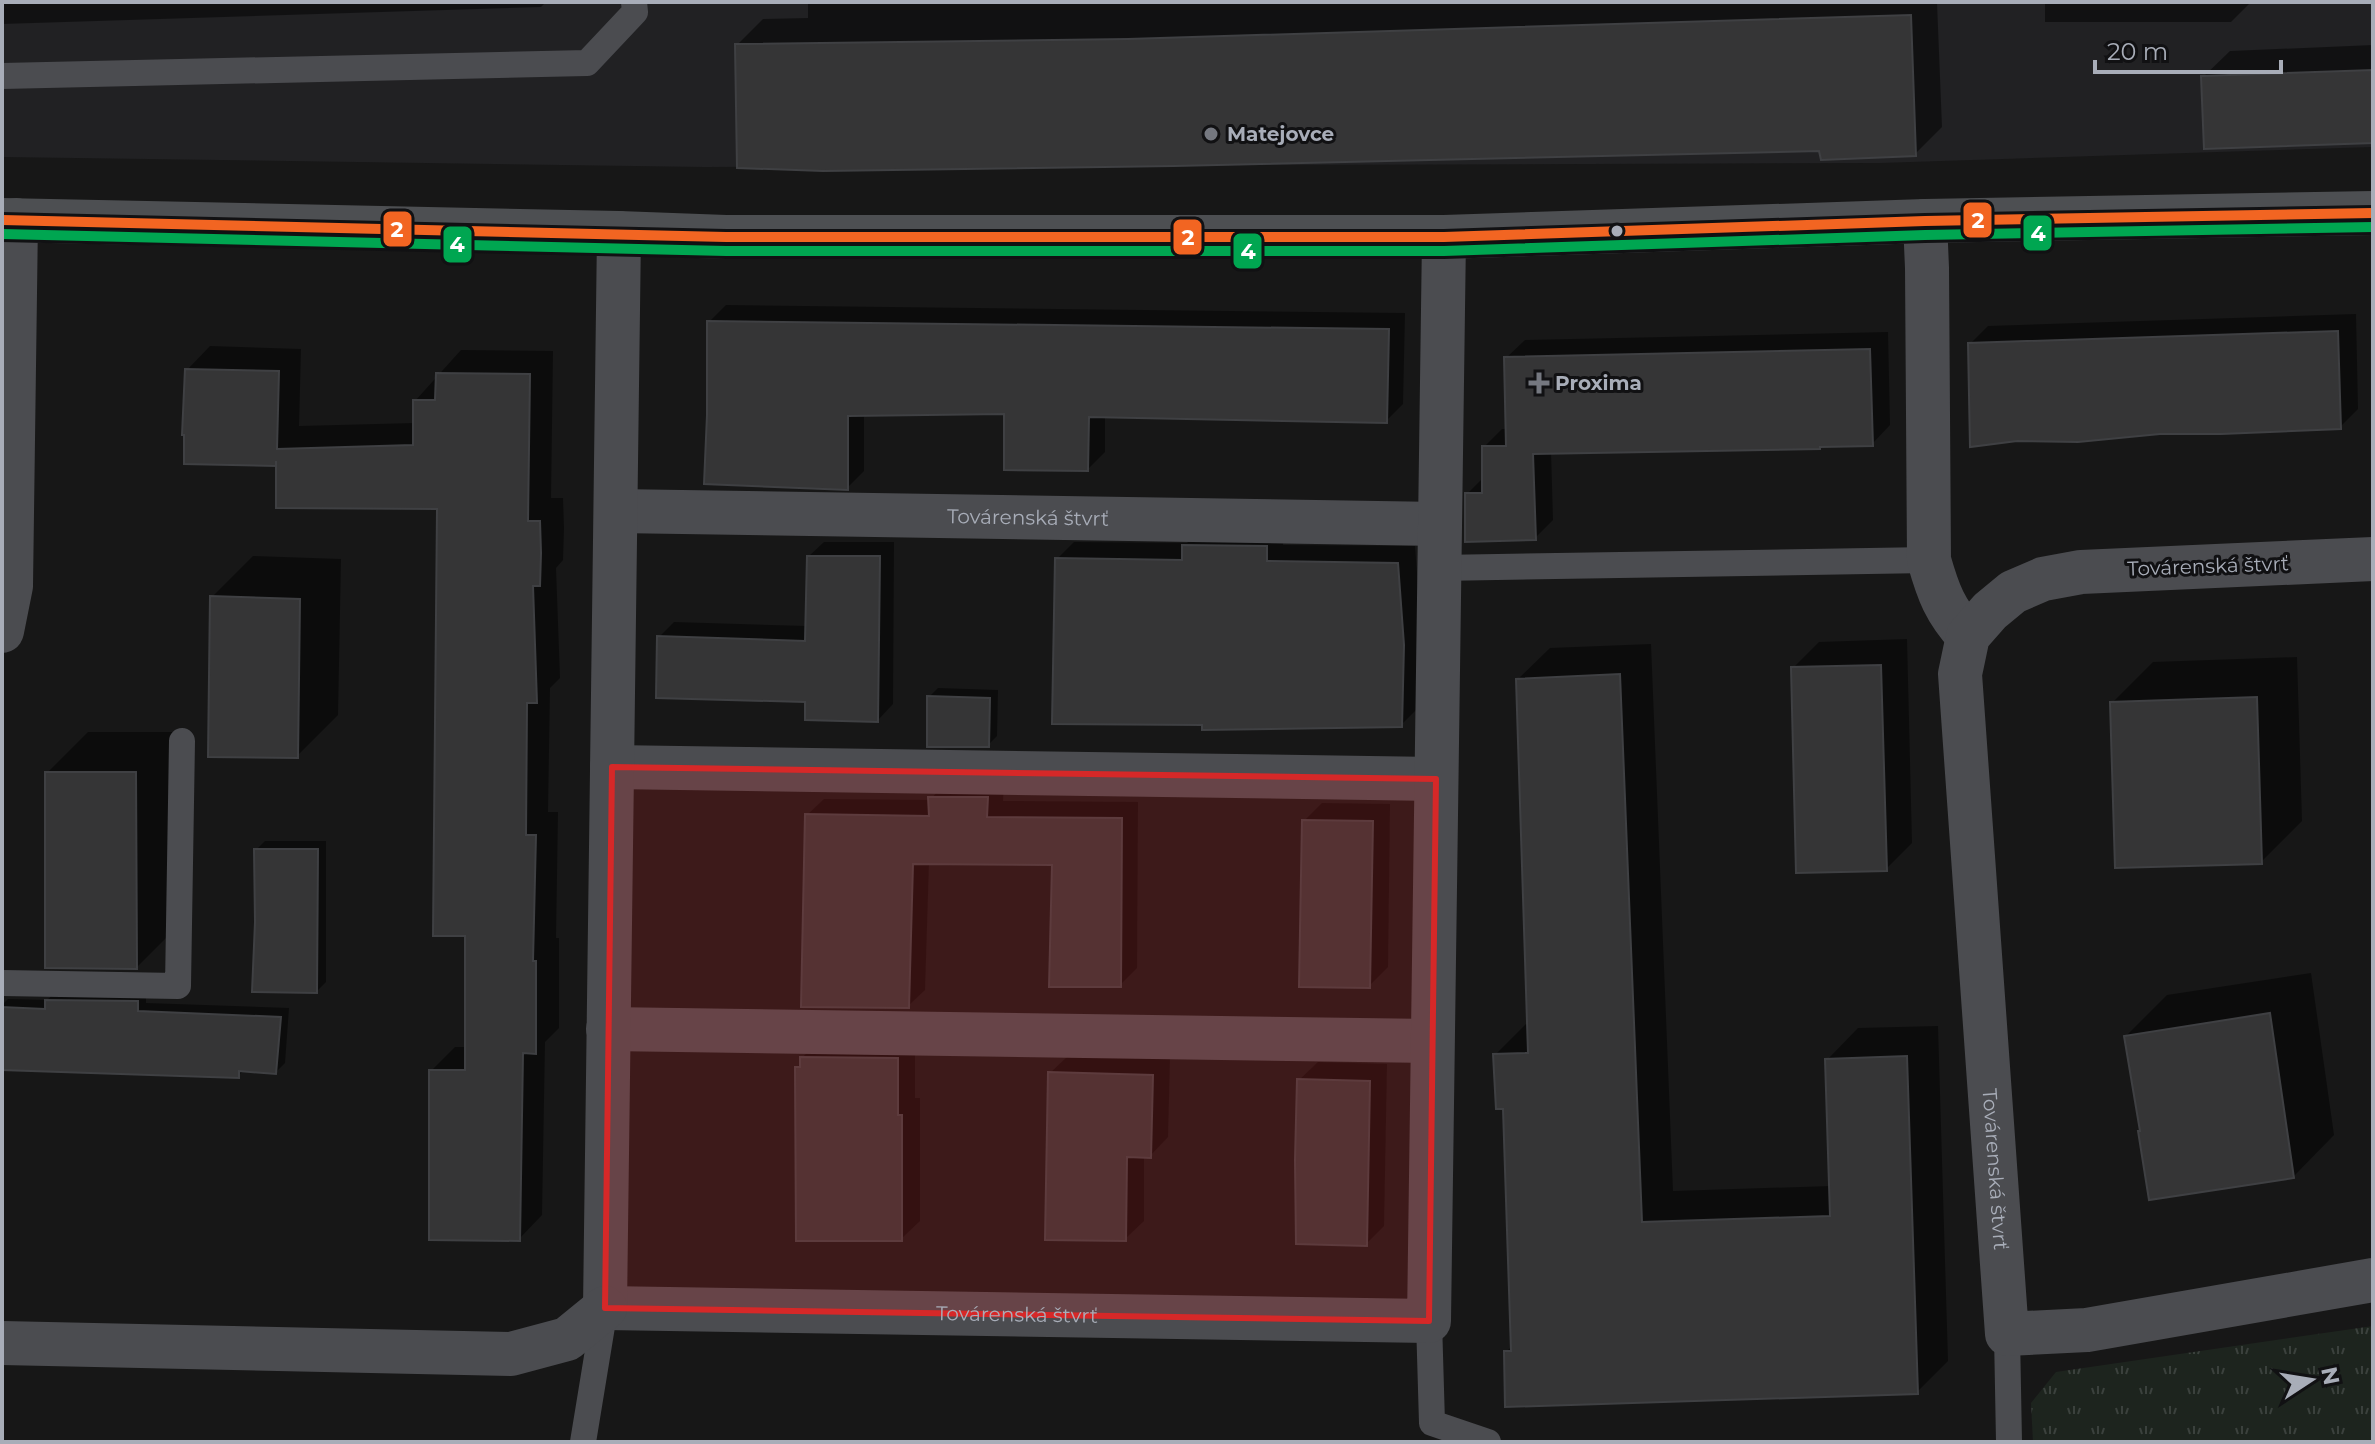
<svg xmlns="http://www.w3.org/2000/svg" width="2375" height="1444" font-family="Montserrat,sans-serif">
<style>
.built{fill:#212123}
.grass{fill:url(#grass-tufts)}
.shadow{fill:#0007}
.building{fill:#353536;stroke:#3f4043;stroke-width:2}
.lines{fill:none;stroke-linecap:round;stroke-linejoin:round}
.service{stroke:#4b4c50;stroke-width:26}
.minor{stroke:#4b4c50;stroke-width:44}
.primary{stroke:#4d4f52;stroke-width:44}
.bus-1-casing{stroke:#111113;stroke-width:16}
.bus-2-casing{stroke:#111113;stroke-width:16}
.bus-1{stroke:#f26522;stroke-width:10}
.bus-2{stroke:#00a651;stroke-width:10}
.marked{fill:#d62828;fill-opacity:0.2;stroke:#d62828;stroke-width:6;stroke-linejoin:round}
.poi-dot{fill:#757880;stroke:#111113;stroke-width:3}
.bus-dot{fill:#a8adb8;stroke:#111113;stroke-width:3}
.labels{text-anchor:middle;stroke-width:6;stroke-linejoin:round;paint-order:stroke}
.poi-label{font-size:20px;font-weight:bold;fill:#a8adb8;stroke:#111113;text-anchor:start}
.street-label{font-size:20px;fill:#a8adb8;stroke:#111113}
.line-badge{stroke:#111113;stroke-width:3}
.badge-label{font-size:22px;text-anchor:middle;font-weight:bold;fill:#fff}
</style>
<defs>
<pattern id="grass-tufts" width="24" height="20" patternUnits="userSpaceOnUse" patternTransform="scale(2)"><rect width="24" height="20" fill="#1d241e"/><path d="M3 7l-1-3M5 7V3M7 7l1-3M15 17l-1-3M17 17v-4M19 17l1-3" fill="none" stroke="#3b413d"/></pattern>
</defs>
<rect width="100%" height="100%" fill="#171717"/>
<path class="built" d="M2 2H2373V147L1880 163 704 167 2 157Z"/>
<path class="grass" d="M2373 1326V1442H2033L2031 1403 2056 1372Z"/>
<g class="shadow">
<path d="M2 2H546L541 7 2 24Z"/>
<path d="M808 2H1937L1942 127 1915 154 1820 149 737 45 763 19 808 18Z"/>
<path d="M2045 2H2251L2231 22H2045Z"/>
<path d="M2373 45V141L2203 77 2230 51Z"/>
<path d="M726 305 1405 313 1403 404 1386 421 1105 416V452L1088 469 1006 412 864 414V471L847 488 709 322Z"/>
<path d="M2356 314 2358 409 2340 427 2160 432 2017 439 1970 344 1988 326Z"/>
<path d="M1888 332 1890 425 1872 444 1551 451 1553 520 1535 538 1467 494 1484 477V447L1502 429H1508L1506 358 1525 340Z"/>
<path d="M210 346 301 349 299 426 415 423V401L461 350 553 351 551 498H563L564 528 563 560 556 568 560 678 550 688 548 812H558L556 938H559V1028L545 1042 542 1215 519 1239 431 1071 455 1047H467V934L439 507 278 461 187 370Z"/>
<path d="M1202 528 1284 530 1283 545 1415 546 1421 627 1418 708 1401 725 1204 723 1057 559 1074 542 1187 543Z"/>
<path d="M824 542H894L893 704 878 720 807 700 659 637 674 622 807 626 808 557Z"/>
<path d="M253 556 341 559 338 715 297 756 212 597Z"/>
<path d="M1907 639 1912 843 1886 869 1793 668 1819 642Z"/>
<path d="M1651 644 1673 1191 1831 1186 1827 1060 1858 1028 1938 1026 1948 1361 1917 1392 1506 1352 1513 1345 1505 1107 1495 1055 1526 1024H1530L1518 679 1550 648Z"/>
<path d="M2297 657 2302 821 2261 862 2112 703 2153 662Z"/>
<path d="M938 688 998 690 997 736 988 745 929 697Z"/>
<path d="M88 732H176L178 926 137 967 47 773Z"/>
<path d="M947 781 1004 782 1003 801 1138 802 1137 968 1120 985 1055 863 929 862 925 990 908 1006 807 815 824 799 930 800Z"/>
<path d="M1322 803 1390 804 1388 967 1369 986 1304 821Z"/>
<path d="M265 841H326V982L317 991 256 850Z"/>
<path d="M2311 973 2334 1135 2294 1176 2126 1036 2167 995Z"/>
<path d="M56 992 146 993V1003L289 1008 285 1063 276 1072 245 1069 238 1076 2 1068V1005L8 999 47 1000Z"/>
<path d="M820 1039 915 1041V1098H920V1221L901 1239 797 1067 802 1063V1058Z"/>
<path d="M1069 1055 1170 1058 1168 1137 1150 1156 1144 1155V1221L1125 1239 1050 1073Z"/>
<path d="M1318 1062 1387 1064 1384 1226 1366 1244 1299 1080Z"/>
</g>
<g class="building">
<path d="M1911 15 1916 156 1821 160 1819 151 1174 166 823 171 737 168 735 44 1128 39Z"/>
<path d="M2373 70V143L2204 149 2201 76Z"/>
<path d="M707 321 1389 329 1387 423 1089 417 1088 471 1004 470V414L848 416V490L704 484 707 415Z"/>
<path d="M2338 331 2341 429 2221 434H2160L2078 442 2017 441 1970 447 1968 343Z"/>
<path d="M1870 349 1873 446 1820 447V449L1533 454 1536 540 1465 542V493H1482V446H1506L1504 357Z"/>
<path d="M185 369 279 371 277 449 413 445V400H435L436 373 530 374 528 521H540L541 553 540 586H533L537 703H527L526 835H536L533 961H536V1054L523 1053 520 1241 429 1240V1070H465V936H433L437 509 276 508V461V466L184 464V435H182Z"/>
<path d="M1182 545 1267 546V561L1398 563 1404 645 1402 727 1202 730V725L1052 724 1055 558 1182 560Z"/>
<path d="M807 556H880L878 722 805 720V702L656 698 657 636 805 641Z"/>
<path d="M210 596 300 599 298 758 208 757Z"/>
<path d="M1881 665 1887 871 1796 873 1791 667Z"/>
<path d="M1620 674 1642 1222 1830 1216 1825 1059 1907 1056 1918 1394 1505 1407 1504 1351H1511L1503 1109H1496L1493 1054 1528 1053 1516 679Z"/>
<path d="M927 696 990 698 989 747H927Z"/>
<path d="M2257 697 2262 864 2115 868 2110 702Z"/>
<path d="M45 772H136L137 969 45 968Z"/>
<path d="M928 797H988L987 817 1122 818 1121 987H1049L1052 865 913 864 909 1008 801 1007 805 814 929 816Z"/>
<path d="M1302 820 1373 821 1370 988 1299 987Z"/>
<path d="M254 849H318L317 993 252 992 255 922Z"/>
<path d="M45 1000 138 1001V1011L281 1017 276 1074 239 1071V1078L2 1070V1007L45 1009Z"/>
<path d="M2270 1013 2294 1178 2149 1200 2138 1131H2140L2124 1036Z"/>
<path d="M800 1057 898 1058V1115H902V1241H796L795 1067H800Z"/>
<path d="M1048 1072 1153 1075 1151 1158 1127 1157 1126 1241 1045 1240Z"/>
<path d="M1297 1079 1370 1081 1367 1246 1296 1244 1295 1160Z"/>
</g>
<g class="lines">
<g class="service">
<path d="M2 76 587 63 635 12 634 2"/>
<path d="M1439 568 1929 560"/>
<path d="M2 983 178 986 182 741"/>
<path d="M1429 1321 1432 1423 1488 1442"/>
<path d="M2007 1334 2009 1442"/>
<path d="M583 1442 605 1308"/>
</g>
<g class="minor">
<path d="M1925 221 1927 268 1929 560C1938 592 1945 611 1968 636"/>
<path id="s1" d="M616 511 1440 524"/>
<path id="s2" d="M2373 559 2081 572 2043 579 2013 592 1990 611 1968 636 1960 674 2007 1334 2087 1330 2373 1280"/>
<path d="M2 631 11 586 16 220"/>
<path d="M612 767 1436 779"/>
<path d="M608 1029 1432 1041"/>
<path id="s3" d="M605 1308 1429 1321 1444 237"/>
<path d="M605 1308 619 233"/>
<path d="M2 1343 511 1354 567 1339 605 1308"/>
</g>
<path class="primary" d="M2 220 619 233 726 237H1444L1925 221 2373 213"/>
<g class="bus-1-casing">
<path id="bus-1" d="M2 220 726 237H1444L1925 221 2373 213"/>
</g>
<g class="bus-2-casing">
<path id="bus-2" d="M2 234 726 251H1444L1925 235 2373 227"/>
</g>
<use href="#bus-1" class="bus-1"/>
<use href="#bus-2" class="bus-2"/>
</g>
<path class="marked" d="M612 767 1436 779 1429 1321 605 1308Z"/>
<g class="poi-dot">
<circle cx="1211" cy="134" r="8"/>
<path d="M1535 371h8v8h8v8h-8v8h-8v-8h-8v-8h8z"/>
</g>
<circle class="bus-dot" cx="1617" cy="231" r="7"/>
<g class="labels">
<g class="poi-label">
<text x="1227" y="141">Matejovce</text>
<text x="1555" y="390">Proxima</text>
</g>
<g class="street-label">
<text dy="7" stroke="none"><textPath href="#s1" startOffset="412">Továrenská štvrť</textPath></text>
<text transform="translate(2208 566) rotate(-2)" y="7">Továrenská štvrť</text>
<text dy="7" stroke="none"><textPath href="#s2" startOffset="962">Továrenská štvrť</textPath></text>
<text dy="7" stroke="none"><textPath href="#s3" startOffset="412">Továrenská štvrť</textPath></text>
</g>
</g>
<g class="line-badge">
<rect x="1962" y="201" width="31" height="38" rx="8" fill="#f26522"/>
<rect x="382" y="210" width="31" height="38" rx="8" fill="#f26522"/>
<rect x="2022" y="214" width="31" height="38" rx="8" fill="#00a651"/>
<rect x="1172" y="218" width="31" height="38" rx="8" fill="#f26522"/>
<rect x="442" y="225" width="31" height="39" rx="8" fill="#00a651"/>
<rect x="1232" y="232" width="31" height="38" rx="8" fill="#00a651"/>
</g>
<g class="badge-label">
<text x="1978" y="228">2</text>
<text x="397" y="237">2</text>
<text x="2038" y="241">4</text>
<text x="1188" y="245">2</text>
<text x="457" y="252">4</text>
<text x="1248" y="259">4</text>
</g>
<rect width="2375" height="1444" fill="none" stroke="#a8adb8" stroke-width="8"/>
<g transform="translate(2311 1380) rotate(78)" stroke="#111113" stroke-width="6" paint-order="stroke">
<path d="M0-6L14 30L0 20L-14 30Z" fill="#a8adb8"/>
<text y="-12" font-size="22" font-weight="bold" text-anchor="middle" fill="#a8adb8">N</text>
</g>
<path d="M2095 60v12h186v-12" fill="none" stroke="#a8adb8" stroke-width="4"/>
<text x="2107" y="60" font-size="24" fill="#a8adb8" stroke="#111113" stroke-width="6" paint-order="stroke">20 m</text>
</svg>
